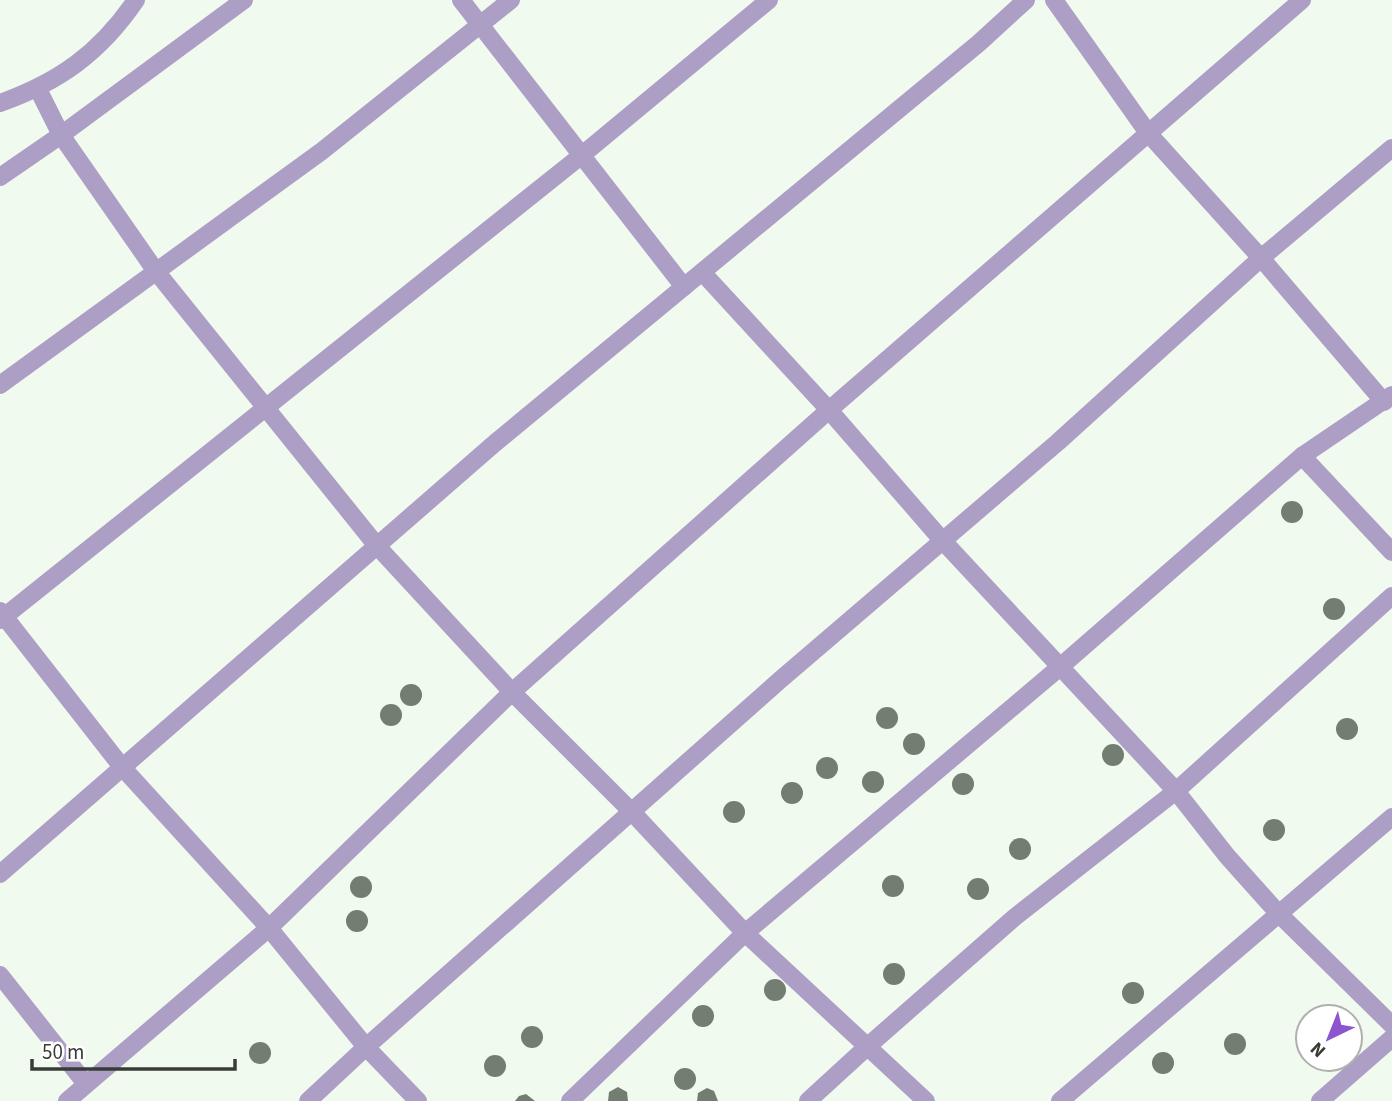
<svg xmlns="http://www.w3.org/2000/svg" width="1392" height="1101" font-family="'Source Sans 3',sans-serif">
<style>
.building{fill:#747d72}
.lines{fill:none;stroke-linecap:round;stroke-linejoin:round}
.street{stroke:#ad9ec6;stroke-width:18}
</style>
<rect width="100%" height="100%" fill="#f0faee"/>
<g class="building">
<circle cx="1292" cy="512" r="11"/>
<circle cx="1334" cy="609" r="11"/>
<circle cx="411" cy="695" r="11"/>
<circle cx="391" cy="715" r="11"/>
<circle cx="887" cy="718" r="11"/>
<circle cx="1347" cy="729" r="11"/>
<circle cx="914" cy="744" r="11"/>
<circle cx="1113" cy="755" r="11"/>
<circle cx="827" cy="768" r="11"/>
<circle cx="873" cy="782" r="11"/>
<circle cx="963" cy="784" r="11"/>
<circle cx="792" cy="793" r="11"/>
<circle cx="734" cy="812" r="11"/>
<circle cx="1274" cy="830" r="11"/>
<circle cx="1020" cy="849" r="11"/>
<circle cx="893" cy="886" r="11"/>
<circle cx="361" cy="887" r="11"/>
<circle cx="978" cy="889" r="11"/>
<circle cx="357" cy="921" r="11"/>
<circle cx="894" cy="974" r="11"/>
<circle cx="775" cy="990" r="11"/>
<circle cx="1133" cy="993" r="11"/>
<circle cx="703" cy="1016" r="11"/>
<circle cx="532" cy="1037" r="11"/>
<circle cx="1235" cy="1044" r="11"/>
<circle cx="260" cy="1053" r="11"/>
<circle cx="1163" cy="1063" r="11"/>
<circle cx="495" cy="1066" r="11"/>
<circle cx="685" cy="1079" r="11"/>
<path d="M618 1087 627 1092 628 1101H608L609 1092Z"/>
<path d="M707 1088 714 1091 718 1101H697L698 1093Z"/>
<path d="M526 1094 535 1101H515L519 1096Z"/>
</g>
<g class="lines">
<g class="street">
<path d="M461 0 684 287"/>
<path d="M1054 0 1148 133 1261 258 1384 402"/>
<path d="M38 89 61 135 155 270 377 546 512 692 632 812 745 933 926 1101"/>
<path d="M0 103C59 82 100 53 136 0"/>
<path d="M0 177 61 135 244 0"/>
<path d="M702 272 829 410 942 540 1176 791 1227 856 1278 913 1392 1025"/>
<path d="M0 385 322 151 511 0"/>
<path d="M1302 456 1392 552"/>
<path d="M0 611 122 767 269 928 366 1047 418 1101"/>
<path d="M0 620 582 155 769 0"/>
<path d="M0 874 495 443 979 43 1026 0"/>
<path d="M0 975 86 1084"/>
<path d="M67 1101 269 928 512 692 829 410 1302 0"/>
<path d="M308 1101 366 1047 780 680 1058 442 1261 258 1392 148"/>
<path d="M570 1101 745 933 1060 667 1302 456 1392 395"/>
<path d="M808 1101 868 1046 1015 917 1176 791 1392 596"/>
<path d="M1060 1101 1392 817"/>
<path d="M1320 1101 1392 1038"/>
</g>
</g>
<g transform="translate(1329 1038) rotate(223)"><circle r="33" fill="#ffffff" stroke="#afb1af" stroke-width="2"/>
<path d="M0-5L12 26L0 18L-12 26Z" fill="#8d55cd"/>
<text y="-10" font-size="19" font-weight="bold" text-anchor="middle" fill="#383c37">N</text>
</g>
<path d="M32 1059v10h203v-10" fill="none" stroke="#383c37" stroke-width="3.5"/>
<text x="42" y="1059" font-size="21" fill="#383c37" stroke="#ffffff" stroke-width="5" paint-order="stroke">50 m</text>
</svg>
